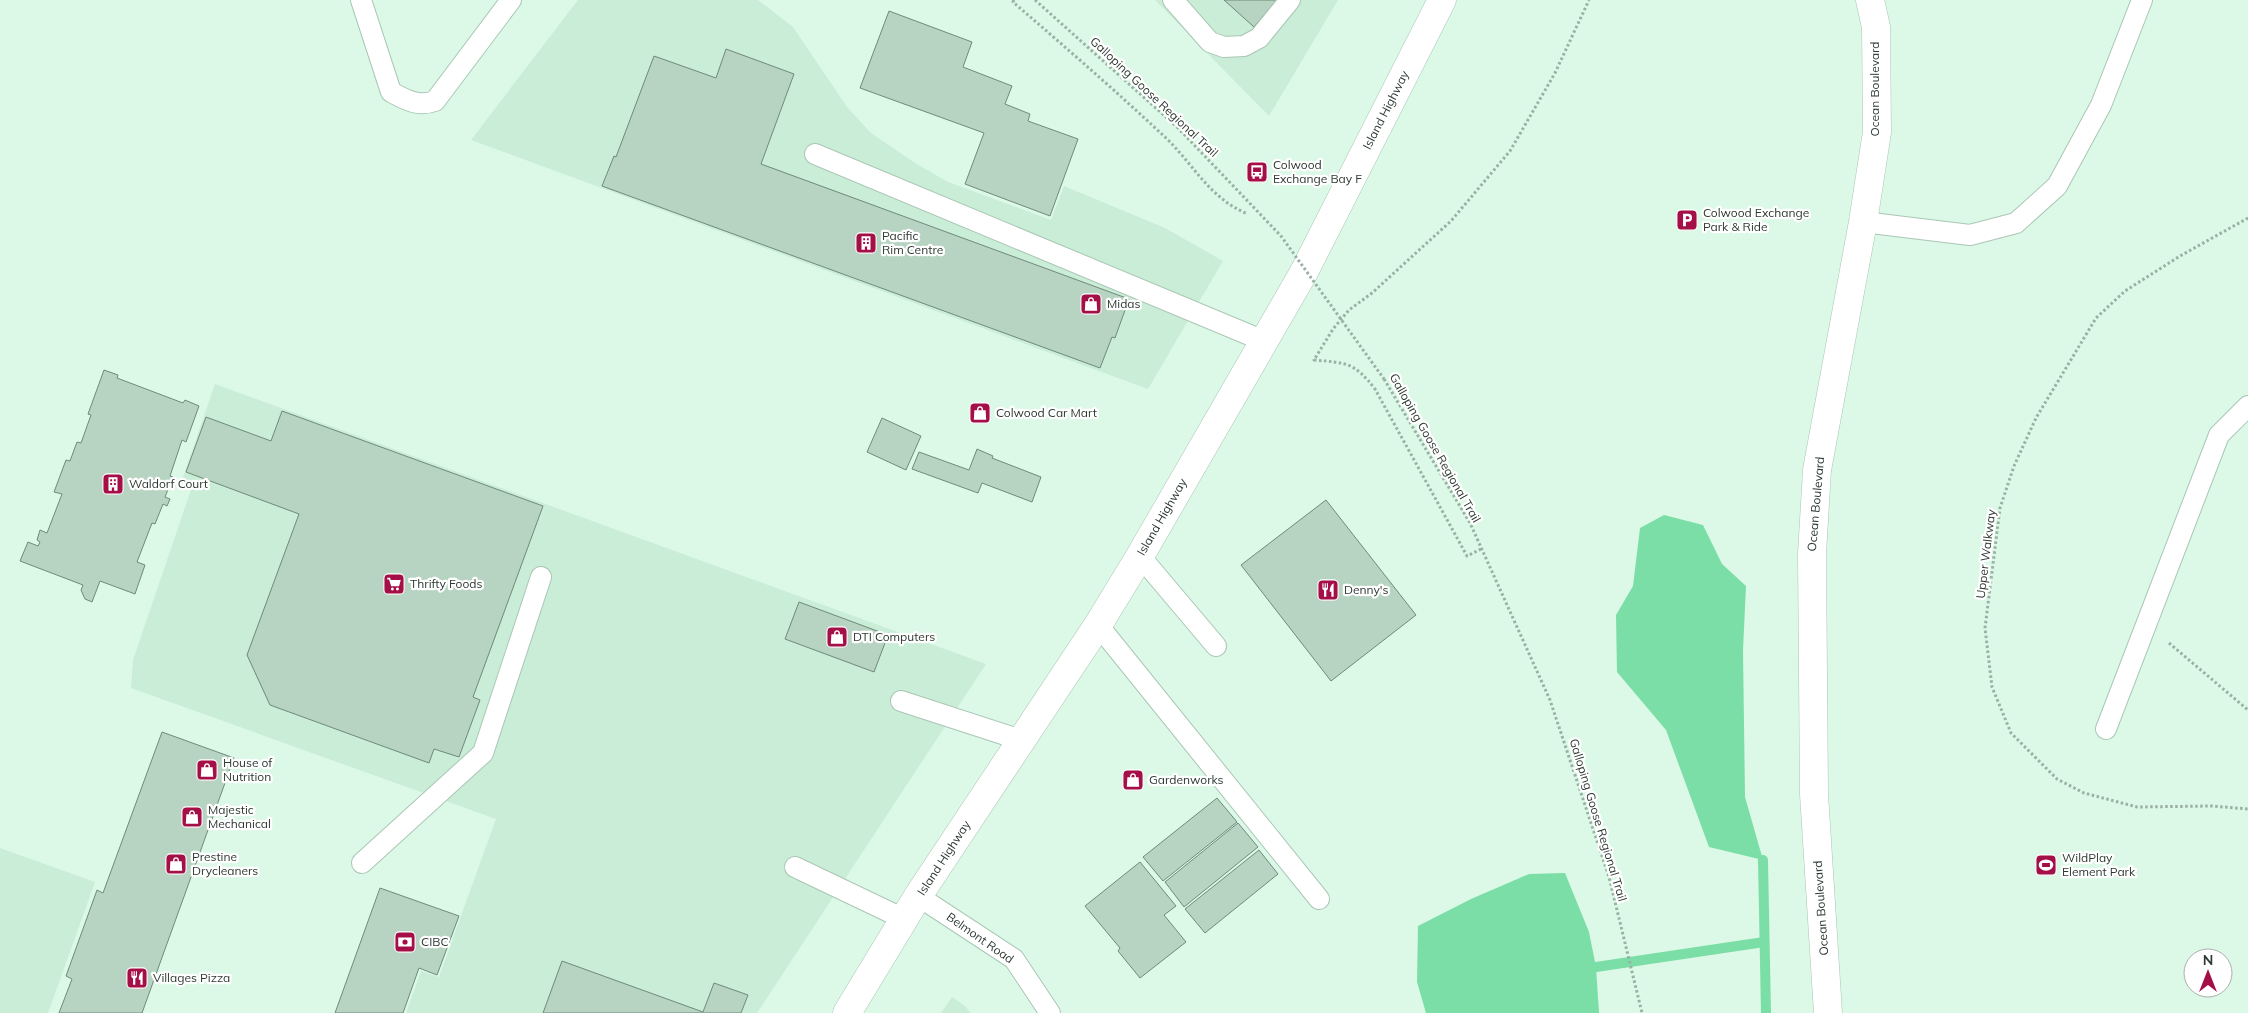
<svg xmlns="http://www.w3.org/2000/svg" width="2248" height="1013" font-family="Mulish,sans-serif">
<style>
.built{fill:#c9edd6}
.water{fill:#7bdea6}
.lines{fill:none;stroke-linecap:round;stroke-linejoin:round}
.stream{stroke:#7bdea6;stroke-width:10}
.building{fill:#b7d3c1;stroke:#6f8a79}
.service-casing{stroke:#aac6b5;stroke-width:22}
.tertiary-casing{stroke:#aac6b5;stroke-width:29}
.primary-casing{stroke:#aac6b5;stroke-width:29}
.path{stroke:#99b0a2;stroke-width:3;stroke-dasharray:2.5 2.5;stroke-linecap:butt}
.service{stroke:#fff;stroke-width:20}
.tertiary{stroke:#fff;stroke-width:28}
.primary{stroke:#fff;stroke-width:28}
.path-bridge{stroke:#99b0a2;stroke-width:3;stroke-dasharray:2.5 2.5;stroke-linecap:butt}
.labels{text-anchor:middle;stroke-width:4.5;stroke-linejoin:round;paint-order:stroke}
.street-label{font-size:12px;fill:#2e3932;stroke:#fff}
.poi-label{font-size:12px;fill:#2e3932;stroke:#fff;text-anchor:start}
</style>
<rect width="100%" height="100%" fill="#dcf9e7"/>
<g class="built">
<path d="M578 0H758L793 27 847 107 871 133 915 163 948 182 1051 220 1064 186 1165 228 1223 261 1148 389 471 140Z"/>
<path d="M1155 0H1338L1269 116Z"/>
<path d="M215 384 986 664 757 1013H406L421 971 439 977 496 819 131 688 133 660 193 484 182 480Z"/>
<path d="M0 848 95 882 48 1013H0Z"/>
<path d="M952 997 965 1006 971 1013H941Z"/>
</g>
<g class="water">
<path d="M1664 515 1703 525 1722 564 1746 586 1743 650 1745 797 1763 860 1709 847 1666 730 1617 672 1616 615 1633 586 1640 528Z"/>
<path d="M1565 873 1589 932 1596 967 1599 1013H1426L1417 982 1418 926 1471 899 1529 874Z"/>
</g>
<g class="lines">
<g class="stream">
<path d="M1763 860 1766 1013"/>
<path d="M1596 967 1764 942"/>
</g>
</g>
<g class="building">
<path d="M1224 0H1277L1254 27Z"/>
<path d="M889 11 972 42 963 67 1012 86 1005 104 1030 114 1028 121 1078 139 1050 216 965 184 984 133 860 88Z"/>
<path d="M726 49 794 74 761 164 1129 299 1115 338 1112 337 1100 368 602 186 614 156 616 157 654 56 716 78Z"/>
<path d="M104 370 118 375 117 378 183 403 185 400 199 406 186 442 182 440 170 476 173 477 165 497 170 499 167 506 163 504 155 524 152 523 137 562 145 565 135 594 100 581 92 602 85 599 81 590 83 585 20 561 28 542 38 546 40 542 37 540 40 530 47 533 62 494 54 492 66 460 70 461 77 442 81 443 91 415 88 414Z"/>
<path d="M282 411 543 506 473 697 480 700 459 757 434 749 429 763 270 705 247 655 299 514 186 472 206 417 271 441Z"/>
<path d="M882 418 921 436 906 470 867 452Z"/>
<path d="M977 449 993 456 992 458 1041 477 1032 502 982 483 978 493 912 469 919 452 969 470Z"/>
<path d="M1326 500 1416 615 1331 681 1241 565Z"/>
<path d="M799 602 888 635 874 672 785 639Z"/>
<path d="M162 732 234 758 142 1013H59L72 979 66 976 97 890 103 893Z"/>
<path d="M1217 798 1237 822 1163 881 1143 857Z"/>
<path d="M1238 823 1258 847 1184 907 1165 882Z"/>
<path d="M1259 850 1278 874 1205 933 1185 909Z"/>
<path d="M1140 862 1176 906 1164 915 1186 942 1140 978 1118 951 1120 948 1085 906Z"/>
<path d="M380 888 459 916 437 975 419 968 403 1013H335Z"/>
<path d="M562 961 703 1012 714 983 748 995 741 1013H543Z"/>
</g>
<g class="lines">
<g class="service-casing">
<g id="service">
<path d="M361 0 391 92C406 100 418 107 435 101L511 0"/>
<path d="M1173 0 1210 42 1224 47 1244 46 1259 38 1290 0"/>
<path d="M815 154 1264 341"/>
<path d="M1863 222 1970 235 2016 223 2057 186 2101 105 2142 0"/>
<path d="M1140 556 1216 646"/>
<path d="M1098 625 1319 899"/>
<path d="M901 701 1021 740"/>
<path d="M2106 729 2219 435 2248 406"/>
<path d="M362 863 483 753 541 577"/>
<path d="M795 867 904 919"/>
<path d="M918 896 1014 959 1050 1013"/>
</g>
</g>
<g class="tertiary-casing">
<path id="tertiary" d="M1828 1013 1814 794 1812 554 1817 470 1863 222 1877 132 1876 27 1870 0"/>
</g>
<g class="primary-casing">
<path id="primary" d="M847 1013 918 896 1098 625 1140 556 1304 272 1442 0"/>
</g>
<g class="path">
<path d="M1014 0 1013 2C1064 46 1116 91 1166 138 1194 165 1210 199 1248 214"/>
<path d="M1035 0 1177 127"/>
<path d="M2248 218 2180 256 2125 291 2096 318 2036 418 2014 466 2000 508 1985 628 1992 687 2011 733 2057 779 2084 793 2137 807 2212 806 2248 809"/>
<path d="M1384 379 1470 523 1550 700 1609 877 1642 1013"/>
<path d="M1481 549 1467 556 1375 389C1354 362 1347 363 1314 360L1333 329 1349 310 1372 293 1451 221 1510 151 1555 73 1589 0"/>
<path d="M2169 643 2248 710"/>
</g>
<use href="#service" class="service"/>
<use href="#tertiary" class="tertiary"/>
<use href="#primary" class="primary"/>
<path class="path-bridge" d="M1177 127 1281 236 1384 379"/>
</g>
<defs>
<g id="bus-square" transform="scale(1.125)"><rect x="-9" y="-9" width="18" height="18" rx="4" fill="#a50f47" stroke="#fff"/><path d="M-5-6H5V4H4V6H2V4H-2V6H-4V4H-5ZM-3.5-4V0h7V-4ZM-3.5 1.2v1.5H-2V1.2ZM2 1.2v1.5H3.5V1.2Z" fill="#fff"/></g>
<g id="parking-square" transform="scale(1.125)"><rect x="-9" y="-9" width="18" height="18" rx="4" fill="#a50f47" stroke="#fff"/><path d="M-3.5-5.5H1a3.5 3.5 0 0 1 0 7H-1V5.5H-3.5ZM-1-3.4V-.6H.8a1.4 1.4 0 0 0 0-2.8Z" fill="#fff"/></g>
<g id="building-square" transform="scale(1.125)"><rect x="-9" y="-9" width="18" height="18" rx="4" fill="#a50f47" stroke="#fff"/><path d="M-4-6H4V6H1V3H-1V6H-4ZM-2.5-4.3h1.7v1.8h-1.7ZM.8-4.3h1.7v1.8H.8ZM-2.5-1h1.7V.8h-1.7ZM.8-1h1.7V.8H.8Z" fill="#fff"/></g>
<g id="shop-square" transform="scale(1.125)"><rect x="-9" y="-9" width="18" height="18" rx="4" fill="#a50f47" stroke="#fff"/><path d="M-5-2.5h2.3a2.7 3.5 0 0 1 5.4 0H5L5.5 6h-11ZM-1.5-2.5h3a1.5 2.3 0 0 0-3 0Z" fill="#fff"/></g>
<g id="supermarket-square" transform="scale(1.125)"><rect x="-9" y="-9" width="18" height="18" rx="4" fill="#a50f47" stroke="#fff"/><path d="M-6-5.5h2.5l.6 2H6L4.5 2H-2.5L-4.4-4H-6ZM-1.5 3.2a1.3 1.3 0 1 0 .1 0ZM3 3.2a1.3 1.3 0 1 0 .1 0Z" fill="#fff"/></g>
<g id="restaurant-square" transform="scale(1.125)"><rect x="-9" y="-9" width="18" height="18" rx="4" fill="#a50f47" stroke="#fff"/><path d="M-5-6h1v4h1v-4h1v4h1v-4h1v5L-1.5 .5V6h-2V.5L-5-1ZM5-6V6H3V1.5H1.5Q1.5-4 5-6Z" fill="#fff"/></g>
<g id="stadium-square" transform="scale(1.125)"><rect x="-9" y="-9" width="18" height="18" rx="4" fill="#a50f47" stroke="#fff"/><path d="M0-5a6.5 5 0 1 0 0 10a6.5 5 0 1 0 0-10ZM-3.5-1.8h7v3.6h-7Z" fill="#fff"/></g>
<g id="bank-square" transform="scale(1.125)"><rect x="-9" y="-9" width="18" height="18" rx="4" fill="#a50f47" stroke="#fff"/><path d="M-6-4H6V4H-6ZM0-2.3a2.3 2.3 0 1 0 0 4.6a2.3 2.3 0 1 0 0-4.6Z" fill="#fff"/></g>
</defs>
<g fill-rule="evenodd">
<use href="#bus-square" x="1257" y="172"/>
<use href="#parking-square" x="1687" y="220"/>
<use href="#building-square" x="866" y="243"/>
<use href="#shop-square" x="1091" y="304"/>
<use href="#shop-square" x="980" y="413"/>
<use href="#building-square" x="113" y="484"/>
<use href="#supermarket-square" x="394" y="584"/>
<use href="#restaurant-square" x="1328" y="590"/>
<use href="#shop-square" x="837" y="637"/>
<use href="#shop-square" x="207" y="770"/>
<use href="#shop-square" x="1133" y="780"/>
<use href="#shop-square" x="192" y="817"/>
<use href="#shop-square" x="176" y="864"/>
<use href="#stadium-square" x="2046" y="865"/>
<use href="#bank-square" x="405" y="942"/>
<use href="#restaurant-square" x="137" y="978"/>
</g>
<g class="labels">
<g class="street-label">
<text transform="translate(1875 89) rotate(-90)" y="4">Ocean Boulevard</text>
<text transform="translate(1154 97) rotate(43)" y="4">Galloping Goose Regional Trail</text>
<text transform="translate(1386 110) rotate(-63)" y="4">Island Highway</text>
<text transform="translate(1435 448) rotate(60)" y="4">Galloping Goose Regional Trail</text>
<text transform="translate(1816 504) rotate(-85)" y="4">Ocean Boulevard</text>
<text transform="translate(1162 517) rotate(-60)" y="4">Island Highway</text>
<text transform="translate(1986 554) rotate(-83)" y="4">Upper Walkway</text>
<text transform="translate(1598 820) rotate(73)" y="4">Galloping Goose Regional Trail</text>
<text transform="translate(944 858) rotate(-57)" y="4">Island Highway</text>
<text transform="translate(1821 908) rotate(-94)" y="4">Ocean Boulevard</text>
<text transform="translate(980 938) rotate(35)" y="4">Belmont Road</text>
</g>
<g class="poi-label">
<text x="1273" y="169">Colwood<tspan x="1273" dy="14">Exchange Bay F</tspan></text>
<text x="1703" y="217">Colwood Exchange<tspan x="1703" dy="14">Park &amp; Ride</tspan></text>
<text x="882" y="240">Pacific<tspan x="882" dy="14">Rim Centre</tspan></text>
<text x="1107" y="308">Midas</text>
<text x="996" y="417">Colwood Car Mart</text>
<text x="129" y="488">Waldorf Court</text>
<text x="410" y="588">Thrifty Foods</text>
<text x="1344" y="594">Denny's</text>
<text x="853" y="641">DTI Computers</text>
<text x="223" y="767">House of<tspan x="223" dy="14">Nutrition</tspan></text>
<text x="1149" y="784">Gardenworks</text>
<text x="208" y="814">Majestic<tspan x="208" dy="14">Mechanical</tspan></text>
<text x="192" y="861">Prestine<tspan x="192" dy="14">Drycleaners</tspan></text>
<text x="2062" y="862">WildPlay<tspan x="2062" dy="14">Element Park</tspan></text>
<text x="421" y="946">CIBC</text>
<text x="153" y="982">Villages Pizza</text>
</g>
</g>
<g transform="translate(2208 973)"><circle r="24" fill="#ffffff" stroke="#abb0ad"/>
<path d="M0-4L9 19L0 12L-9 19Z" fill="#a50f47"/>
<text y="-8" font-size="14" font-weight="bold" text-anchor="middle" fill="#2e3932">N</text>
</g>
</svg>
